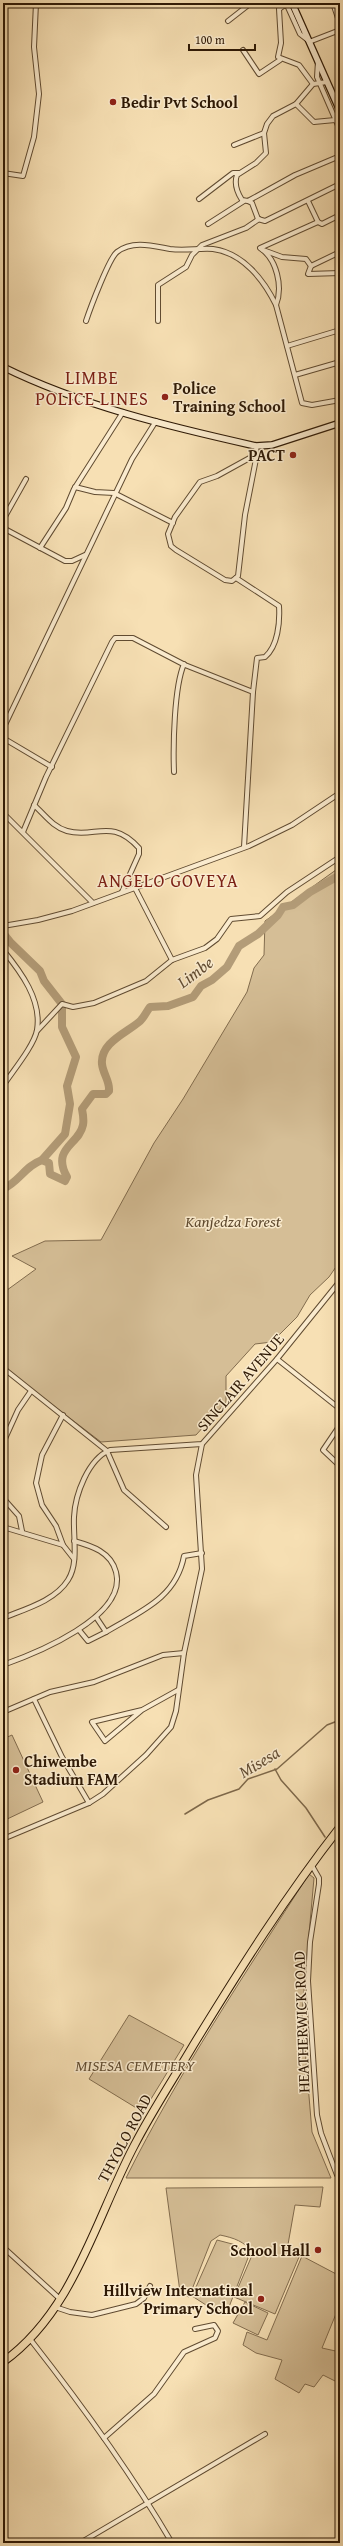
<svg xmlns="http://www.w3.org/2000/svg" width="343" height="2546" font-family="'Gentium Book Plus',serif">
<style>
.green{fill:#d5be96;stroke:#826c4e}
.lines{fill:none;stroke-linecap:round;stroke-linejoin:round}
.stream{stroke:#7e684a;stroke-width:1.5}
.river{stroke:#b39c78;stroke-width:8}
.street-casing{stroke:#604b31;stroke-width:6}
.secondary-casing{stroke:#2e1905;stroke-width:8}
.highway-casing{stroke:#2e1905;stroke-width:9}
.street{stroke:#faebce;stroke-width:4}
.secondary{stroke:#faebce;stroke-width:5.5}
.highway{stroke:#f7e0b4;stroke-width:7}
.poi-dot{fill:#8f2418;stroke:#faebce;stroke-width:1.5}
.labels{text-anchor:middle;stroke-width:3;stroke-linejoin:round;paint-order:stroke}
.poi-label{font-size:16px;font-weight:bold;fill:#2e1905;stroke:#faebce;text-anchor:start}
.park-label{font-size:16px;font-style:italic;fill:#604b30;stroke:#faebce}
.street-label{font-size:16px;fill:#2e1905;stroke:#faebce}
.water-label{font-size:17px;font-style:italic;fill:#634d33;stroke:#faebce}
.quarter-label{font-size:18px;letter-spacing:1px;fill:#7a1f14;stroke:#faebce}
</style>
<rect width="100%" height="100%" fill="#f7e0b4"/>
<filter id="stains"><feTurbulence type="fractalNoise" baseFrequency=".005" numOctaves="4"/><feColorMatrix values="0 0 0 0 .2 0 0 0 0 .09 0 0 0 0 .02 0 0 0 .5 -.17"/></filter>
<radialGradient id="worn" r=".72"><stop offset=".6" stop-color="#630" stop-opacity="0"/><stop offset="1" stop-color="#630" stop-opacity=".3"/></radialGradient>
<g class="green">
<path d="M340 867V1261L329 1277 310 1295 297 1317 272 1342 255 1344 226 1376V1402L196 1435 101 1442 3 1367V1293L36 1269 12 1256 45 1241 101 1240 154 1143 183 1099 247 992 254 968 264 955 265 921Z"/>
<path d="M12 1735 43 1802 3 1821V1739Z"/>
<path d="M309 1874 314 1878 302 2013 312 2132 331 2178H126C179 2072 245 1974 309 1874Z"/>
<path d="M129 2015 184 2045 143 2112 89 2079Z"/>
<path d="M323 2187 320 2207 295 2205 287 2250 299 2257 275 2314 234 2297 253 2253C244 2241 234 2238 220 2235L211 2241 189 2297 180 2292 166 2188Z"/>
<path d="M217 2240 236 2245 248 2258 229 2307 222 2311 206 2305 192 2296Z"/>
<path d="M302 2256 340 2276V2304L322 2348 340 2352V2408L337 2407 339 2383 323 2375 314 2387 305 2384 299 2393 275 2379 282 2360 256 2353 243 2345 247 2332 267 2340Z"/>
<path d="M245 2302 268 2313 258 2335 233 2323Z"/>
</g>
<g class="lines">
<g class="stream">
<path d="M275 1769 281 1780 306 1808 325 1837"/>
<path d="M185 1814 208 1800 239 1789 248 1779 277 1769 327 1725 340 1720"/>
</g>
<g class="river">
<path d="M3 933 11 943 40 971 44 981 62 1004V1027L76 1057 67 1086 70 1104 65 1134 42 1160"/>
<path d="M3 1189C19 1182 25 1166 42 1160L49 1163 50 1174 65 1181 67 1177C51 1148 79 1145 83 1125 84 1120 83 1114 82 1109L93 1094H106L109 1091C110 1081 103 1074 102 1064 100 1043 126 1033 139 1022 144 1018 146 1012 150 1007L168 1006 193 997 201 986 212 980 227 967 239 946 258 934 278 915 283 907 293 905 310 892 340 875"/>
</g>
<g class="street-casing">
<g id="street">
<path d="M286 3 300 34 309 41"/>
<path d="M333 3 340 24"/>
<path d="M286 4 279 9 281 43 278 57 299 65 313 84"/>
<path d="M228 21 251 3"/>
<path d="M309 42 340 30"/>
<path d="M243 50 259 74 280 60"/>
<path d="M318 61 317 77 340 130"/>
<path d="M327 82 313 84 296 104 273 116 267 124 264 133 266 153 256 163 237 175C234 183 237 192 242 200L248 201 295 175 340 156"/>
<path d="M296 104 314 122 335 120"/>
<path d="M234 145 264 133"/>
<path d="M3 173 23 176 34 137 39 94 34 47 36 3"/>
<path d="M199 199 233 173H239"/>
<path d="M248 201 252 203 258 219 265 221 340 184"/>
<path d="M308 201 318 222 322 224 340 215"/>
<path d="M318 222 260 248C277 259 283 287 276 305L302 403 312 405 340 400"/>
<path d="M208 224 244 201"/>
<path d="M263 250 282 257 306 259 311 266"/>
<path d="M311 266 308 274 340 273"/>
<path d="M311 266 340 252"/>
<path d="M86 321C90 309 109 258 117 252 133 240 153 246 170 249 185 251 199 248 213 249 243 253 264 280 276 305"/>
<path d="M158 321V285L186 267 192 255 202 245 246 228 259 219"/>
<path d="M287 346 340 330"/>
<path d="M295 375 340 362"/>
<path d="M256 446 257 454 245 515 238 576 232 581 225 580 176 550 171 546 168 534 175 517 200 482 217 476 257 454"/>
<path d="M3 465V466"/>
<path d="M75 487 95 492 114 493 173 523"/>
<path d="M3 520 26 479"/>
<path d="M3 528 65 561H72L85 555"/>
<path d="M40 548 66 508 74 489 123 412"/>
<path d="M236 578 279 606C280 622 278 646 265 657L257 658 253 692"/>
<path d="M3 729 132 459 156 421"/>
<path d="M3 738 52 767"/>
<path d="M174 772C173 746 174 687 184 664"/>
<path d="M34 805C45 815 53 827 67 831 95 839 111 817 139 848V854L122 892"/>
<path d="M3 813 93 903"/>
<path d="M23 832 46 777 112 642 115 638H133L185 665 253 692 244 847"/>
<path d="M135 888 172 960"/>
<path d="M3 926 38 920 72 911 249 846 292 825 340 793"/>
<path d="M3 950C21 972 42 1000 37 1030 34 1046 12 1072 3 1086"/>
<path d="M37 1031 62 1004 73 1007 94 1003 146 981 172 960 205 948 217 939 231 919 260 916 287 892 340 857"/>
<path d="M277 1359 340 1409"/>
<path d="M3 1368 107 1451 124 1490 166 1527"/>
<path d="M63 1415 42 1455 36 1483 42 1505 56 1526 63 1545"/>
<path d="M340 1425 323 1450 340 1466"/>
<path d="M3 1443 18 1410 31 1391"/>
<path d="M3 1498 19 1516 22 1531"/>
<path d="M3 1527 63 1545 74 1559"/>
<path d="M3 1618C25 1609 55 1601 68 1580 79 1563 73 1537 74 1517 75 1495 88 1459 110 1450L202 1444 277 1359 340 1281"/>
<path d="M79 1630 88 1641 106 1632 96 1617"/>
<path d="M106 1632C139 1612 176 1599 184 1556L202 1553"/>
<path d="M3 1665C34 1654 128 1617 116 1572 111 1552 92 1546 74 1541"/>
<path d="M34 1699 62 1757 89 1803"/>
<path d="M142 1710 105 1741 92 1722 142 1710 178 1690"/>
<path d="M3 1712 50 1692 94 1682 163 1655 184 1653"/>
<path d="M3 1839 89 1803 103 1794 146 1755 171 1727 176 1711 184 1653 202 1569 196 1475 202 1444"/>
<path d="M311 1864 319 1878V1884L310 1942 308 1981 317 2115 321 2133 337 2175H340"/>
<path d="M3 2247 60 2299"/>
<path d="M55 2307 70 2312 92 2315 136 2304 144 2298 150 2286"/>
<path d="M30 2339C81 2404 130 2471 172 2543"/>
<path d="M104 2438 154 2394 184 2352 215 2338 218 2331 214 2325 195 2329"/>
<path d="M80 2543 265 2434"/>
</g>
</g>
<g class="secondary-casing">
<g id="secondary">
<path d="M292 3 340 111"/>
<path d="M3 367C82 406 171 427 256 446L272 445 340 423"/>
</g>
</g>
<g class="highway-casing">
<path id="highway" d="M3 2362C74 2311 95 2220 134 2146 152 2111 174 2078 194 2044 240 1969 286 1896 340 1827"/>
</g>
<use href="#street" class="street"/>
<use href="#secondary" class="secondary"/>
<use href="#highway" class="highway"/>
</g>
<g class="poi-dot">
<circle cx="113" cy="102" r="4"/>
<circle cx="165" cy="397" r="4"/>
<circle cx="293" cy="455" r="4"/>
<circle cx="16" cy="1770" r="4"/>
<circle cx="318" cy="2250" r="4"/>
<circle cx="261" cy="2299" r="4"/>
</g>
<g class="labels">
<g class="poi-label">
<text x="121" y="108">Bedir Pvt School</text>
<text x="173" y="394">Police<tspan x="173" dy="18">Training School</tspan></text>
<text x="285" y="461" text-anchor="end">PACT</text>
<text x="24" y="1767">Chiwembe<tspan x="24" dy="18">Stadium FAM</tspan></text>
<text x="310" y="2256" text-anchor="end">School Hall</text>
<text x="253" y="2296" text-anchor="end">Hillview Internatinal<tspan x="253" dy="18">Primary School</tspan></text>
</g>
<g class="park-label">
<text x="233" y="1227">Kanjedza Forest</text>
<text x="135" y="2071">MISESA CEMETERY</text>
</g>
<g class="street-label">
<text transform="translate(240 1382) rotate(-49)" y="6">SINCLAIR AVENUE</text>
<text transform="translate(301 2022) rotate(-92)" y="6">HEATHERWICK ROAD</text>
<text transform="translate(124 2138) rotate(-62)" y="6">THYOLO ROAD</text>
</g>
<g class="water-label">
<text transform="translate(195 972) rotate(-37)" y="6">Limbe</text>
<text transform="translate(259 1762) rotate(-31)" y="6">Misesa</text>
</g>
<g class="quarter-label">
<text x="92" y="384">LIMBE<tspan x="92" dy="21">POLICE LINES</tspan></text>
<text x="168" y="887">ANGELO GOVEYA</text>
</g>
</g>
<rect width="343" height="2546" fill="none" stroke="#f7e0b4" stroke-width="16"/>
<rect x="4" y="4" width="335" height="2538" fill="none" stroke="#2e1905" stroke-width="2"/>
<rect x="8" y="8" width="327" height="2530" fill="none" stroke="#2e1905"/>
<path d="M189 44v6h66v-6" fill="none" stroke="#2e1905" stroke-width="2"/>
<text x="195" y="44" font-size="12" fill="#2e1905" stroke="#faebce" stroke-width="3" paint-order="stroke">100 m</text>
<rect width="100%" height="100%" filter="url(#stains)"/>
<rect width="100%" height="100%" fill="url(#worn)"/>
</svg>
